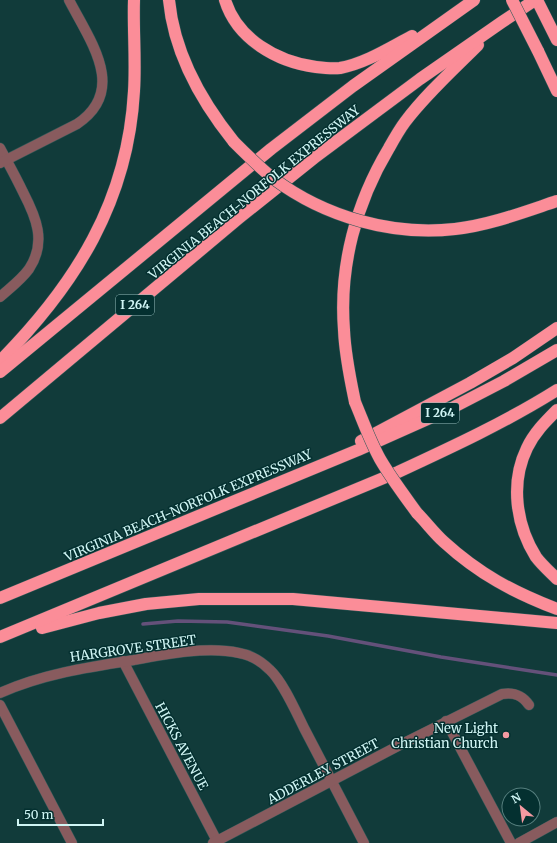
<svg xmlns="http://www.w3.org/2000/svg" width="557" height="843" font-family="Merriweather,serif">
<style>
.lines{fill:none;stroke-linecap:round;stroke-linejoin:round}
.stream{stroke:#64517a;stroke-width:3.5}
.minor-casing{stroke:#305958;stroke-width:11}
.highway-casing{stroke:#305958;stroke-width:13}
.minor{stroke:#885b5e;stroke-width:10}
.highway{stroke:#fb8d98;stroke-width:12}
.highway-bridge-casing{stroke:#305958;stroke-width:13;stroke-linecap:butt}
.highway-bridge{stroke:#fb8d98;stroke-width:12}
.poi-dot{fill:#f49aa2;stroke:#043030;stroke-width:1.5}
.labels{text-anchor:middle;stroke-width:3;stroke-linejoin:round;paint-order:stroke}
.shield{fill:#043030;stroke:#93bab9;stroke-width:1}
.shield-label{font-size:12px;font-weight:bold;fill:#d0f5f4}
.street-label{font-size:13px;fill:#d0f5f4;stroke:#043030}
.poi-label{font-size:13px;fill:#d0f5f4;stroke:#043030;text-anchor:end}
</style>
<rect width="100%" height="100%" fill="#113b3a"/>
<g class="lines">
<path class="stream" d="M143 624 178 621 227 622 328 636 441 657 557 675"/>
<g class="minor-casing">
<g id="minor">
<path d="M0 148C8 163 16 177 23 192 36 217 47 242 29 269 21 280 10 288 0 297"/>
<path d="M0 163 77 124C128 90 90 41 69 0"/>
<path d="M123 661 218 843"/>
<path d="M0 693C42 674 89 667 134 660 166 654 208 646 239 653 251 655 262 662 270 670 283 682 296 712 304 728 324 766 344 805 364 843"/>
<path d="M0 705 72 843"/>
<path d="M446 721 511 843"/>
<path d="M213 843 398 746 502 694C514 692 522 695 529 705"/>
<path d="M519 843 557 822"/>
</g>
</g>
<g class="highway-casing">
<g id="highway">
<path d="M169 0C174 53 201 101 234 142"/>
<path d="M225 0C237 39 277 62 316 67 324 68 332 69 340 68 366 63 389 48 412 36"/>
<path d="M537 0 557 40"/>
<path d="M538 51 557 91"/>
<path d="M0 361C76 284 128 201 134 91 136 60 133 30 134 0"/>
<path d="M0 372 271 149 353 86 474 0"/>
<path d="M355 402C350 378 345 355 344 330 339 266 356 203 389 148 394 139 399 130 405 122 426 94 453 70 478 45"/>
<path d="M557 410C545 422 534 433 527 448 510 483 516 525 536 557 542 565 550 572 557 579"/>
<path d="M0 418 239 218 314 158 420 79 502 22 535 0"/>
<path d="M361 441 470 383 513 358 557 328"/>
<path d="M417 513C426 522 434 533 444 542 479 574 513 592 557 609"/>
<path d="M0 598 358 450 450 409 504 381 557 350"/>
<path d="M42 628 99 613 146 604 199 599H293L557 623"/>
<path d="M0 637 398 472C452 447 506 422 557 390"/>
</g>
</g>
<use href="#minor" class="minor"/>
<use href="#highway" class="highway"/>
<g class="highway-bridge-casing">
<g id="highway-bridge">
<path d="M512 0 538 51"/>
<path d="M234 142C247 155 260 168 274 179 325 217 392 236 455 229 490 225 524 212 557 201"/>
<path d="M355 402C363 421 370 441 380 459 391 478 404 495 417 513"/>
</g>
</g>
<use href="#highway-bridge" class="highway-bridge"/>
</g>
<circle class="poi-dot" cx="506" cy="735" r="4"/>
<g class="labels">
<g class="shield">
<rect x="116" y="295" width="38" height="20" rx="3"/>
<rect x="421" y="403" width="38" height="20" rx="3"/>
</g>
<g class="shield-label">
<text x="135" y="309">I 264</text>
<text x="440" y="417">I 264</text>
</g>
<g class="street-label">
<text transform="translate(254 192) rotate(-39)" y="5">VIRGINIA BEACH-NORFOLK EXPRESSWAY</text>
<text transform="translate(188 505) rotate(-23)" y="5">VIRGINIA BEACH-NORFOLK EXPRESSWAY</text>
<text transform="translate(133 648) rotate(-8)" y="5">HARGROVE STREET</text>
<text transform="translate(182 746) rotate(62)" y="5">HICKS AVENUE</text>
<text transform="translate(323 771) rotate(-28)" y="5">ADDERLEY STREET</text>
</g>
<g class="poi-label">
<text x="498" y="733">New Light<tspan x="498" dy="15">Christian Church</tspan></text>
</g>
</g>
<g transform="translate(521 807) rotate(331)"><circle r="19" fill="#043030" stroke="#567f7e"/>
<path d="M0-3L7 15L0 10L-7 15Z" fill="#f49aa2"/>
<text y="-6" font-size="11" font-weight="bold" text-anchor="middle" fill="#d0f5f4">N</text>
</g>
<path d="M18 819v6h85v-6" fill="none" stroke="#d0f5f4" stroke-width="2"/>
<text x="24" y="819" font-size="12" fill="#d0f5f4" stroke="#043030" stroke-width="3" paint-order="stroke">50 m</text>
</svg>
